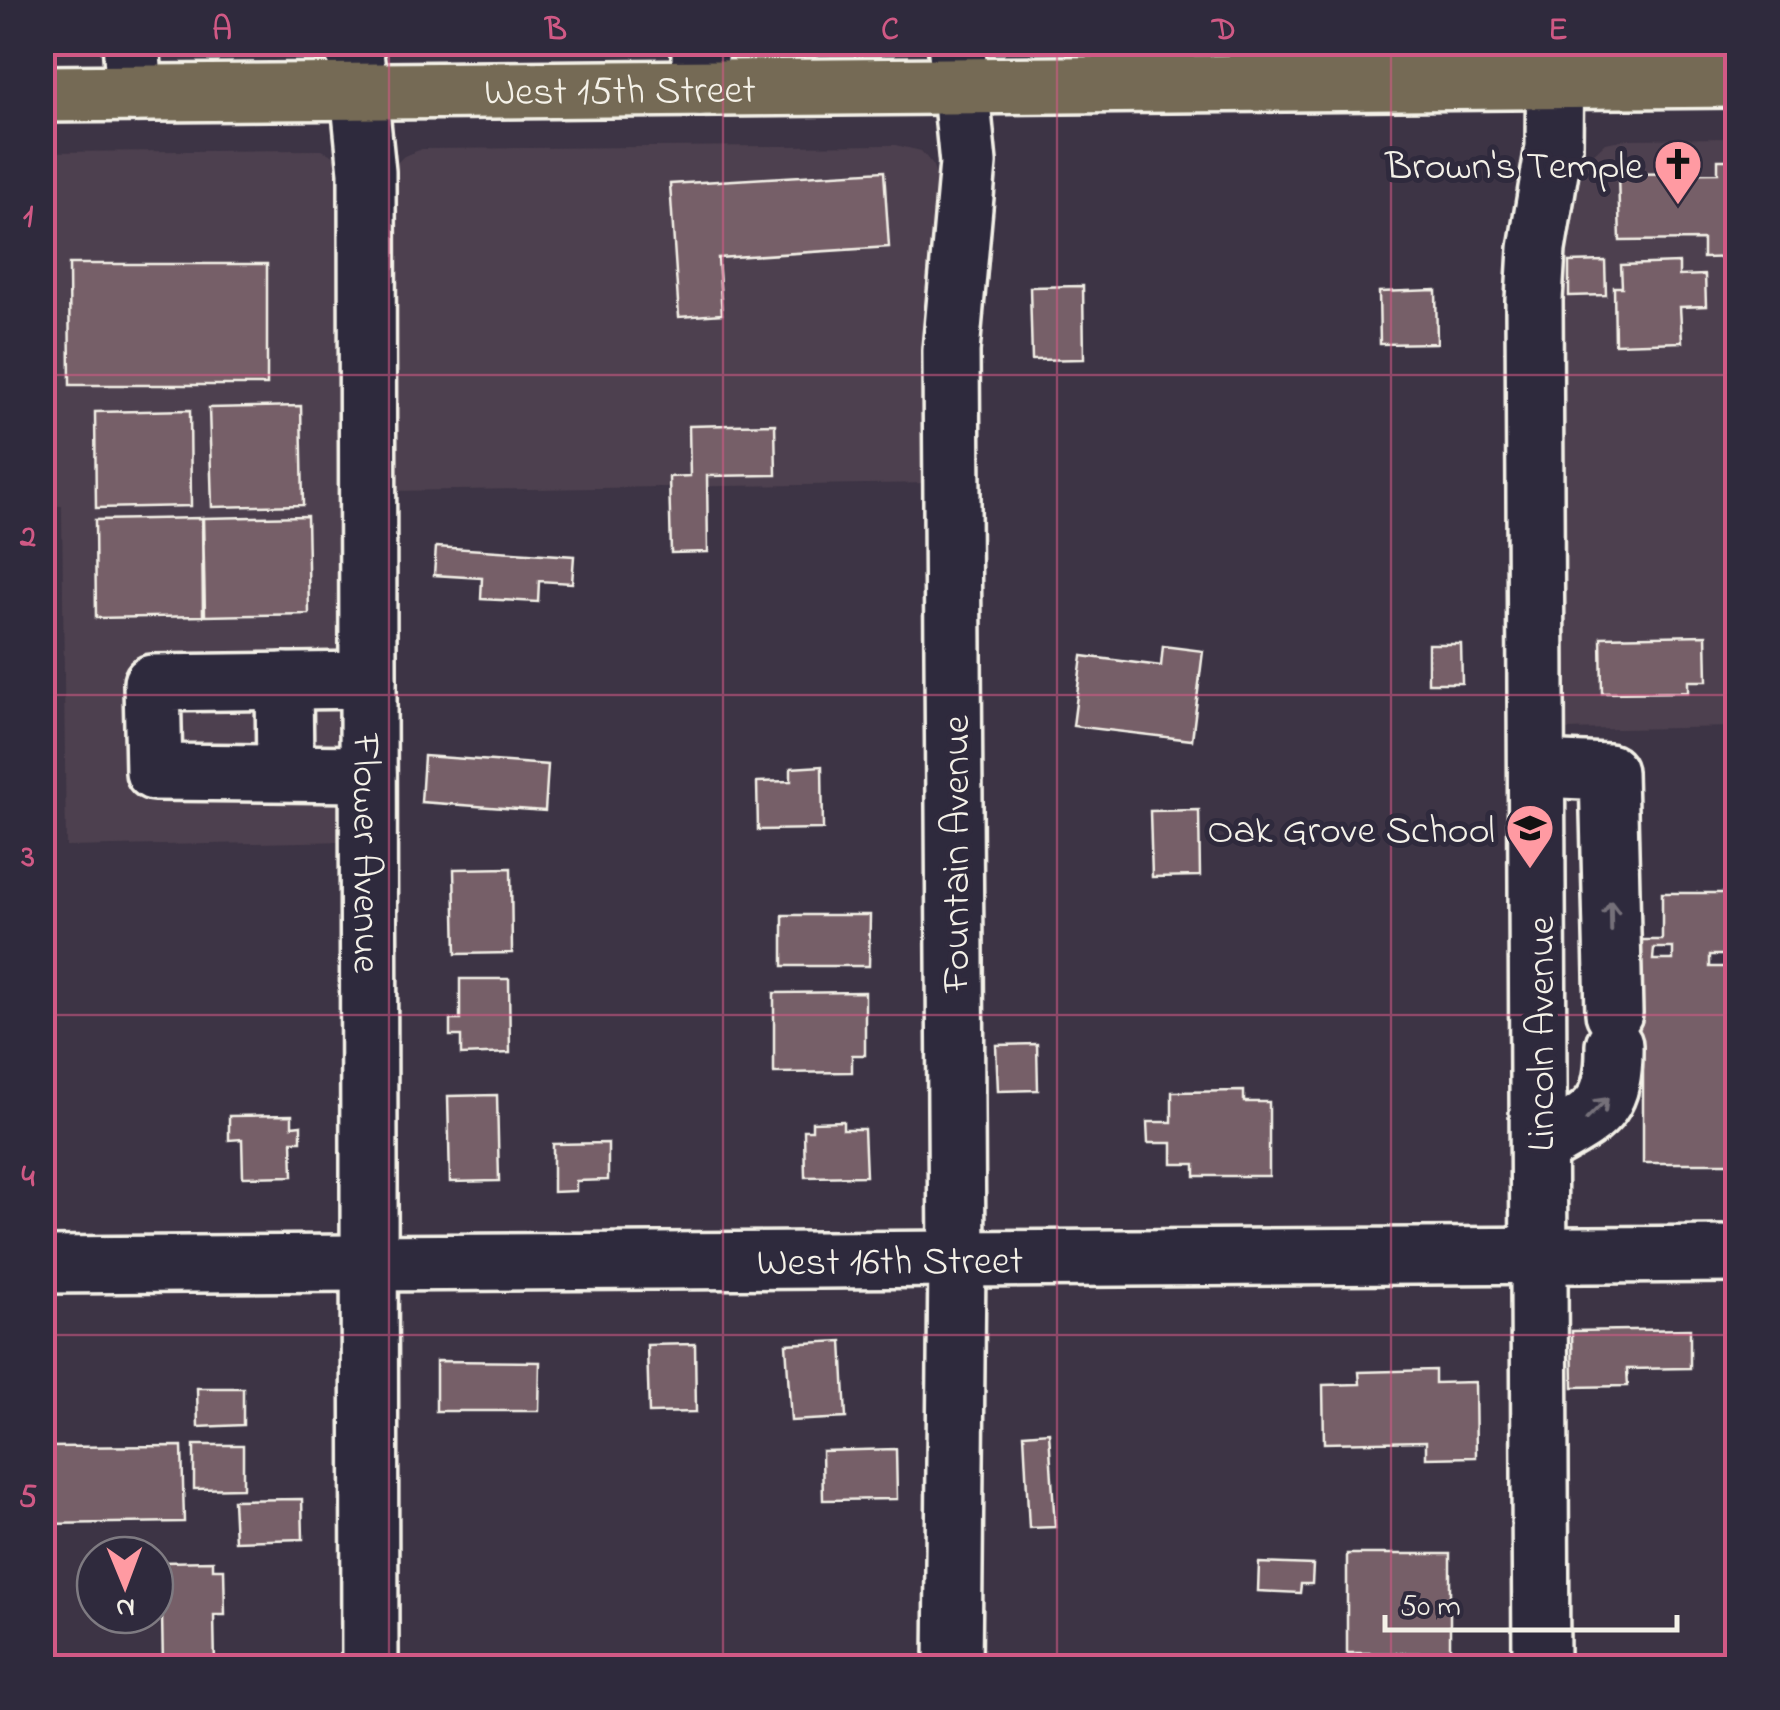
<svg xmlns="http://www.w3.org/2000/svg" width="1780" height="1710" font-family="'Indie Flower',sans-serif">
<style>
.built{fill:#4e414f}
.building{fill:#765e67;stroke:#f4f1e8;stroke-width:2.5;fill-rule:evenodd}
.lines{fill:none;stroke-linecap:round;stroke-linejoin:round}
.minor-casing{stroke:#f4f1e8;stroke-width:62}
.highway-casing{stroke:#f4f1e8;stroke-width:62}
.minor{stroke:#2f2a3d;stroke-width:55}
.highway{stroke:#746b55;stroke-width:55}
.oneway{stroke:#747079}
.grid{fill:none;stroke:#d15985;stroke-width:2.5;stroke-opacity:0.55}
.labels{text-anchor:middle;stroke-width:10;stroke-linejoin:round;paint-order:stroke}
.street-label{font-size:40px;fill:#f4f1e8;stroke:#2f2a3d}
.poi-label{font-size:40px;fill:#f4f1e8;stroke:#2f2a3d;text-anchor:end}
.neatline{fill:none;stroke:#d15985;stroke-width:4}
.grid-label{font-size:32px;text-anchor:middle;font-weight:bold;fill:#d15985}
</style>
<rect width="100%" height="100%" fill="#3d3445"/>
<filter id="ink" filterUnits="userSpaceOnUse"><feTurbulence type="fractalNoise" baseFrequency=".01" numOctaves="2"/><feDisplacementMap in="SourceGraphic" scale="20" xChannelSelector="R" yChannelSelector="G"/><feConvolveMatrix kernelMatrix="1 2 1 2 8 2 1 2 1" color-interpolation-filters="sRGB"/></filter>
<g filter="url(#ink)">
<g class="built">
<path d="M1737 138V727L1557 730 1555 279 1570 210 1587 160 1605 143 1627 139Z"/>
<path d="M895 145 921 151 932 164 941 189 932 483 387 491 391 169 404 156 422 149Z"/>
<path d="M322 150 334 156 344 169 348 841 66 847 62 506 42 505V152Z"/>
</g>
<g class="building">
<path d="M1718 160H1738V257L1703 258V240L1620 241 1618 174 1718 173Z"/>
<path d="M884 171 889 247 718 258 722 314 679 317 670 184Z"/>
<path d="M1605 261 1606 295 1569 296V262Z"/>
<path d="M1679 263V276L1705 275 1706 306 1680 307 1682 342 1615 344 1614 287H1622L1621 265Z"/>
<path d="M69 264H267V385H70Z"/>
<path d="M1083 286 1084 359 1032 360 1030 287Z"/>
<path d="M1436 290 1437 343 1380 344 1379 292Z"/>
<path d="M301 406 303 505 212 507 209 408Z"/>
<path d="M190 410 191 506 96 508 95 412Z"/>
<path d="M775 424 776 475 707 476 708 552 671 553 669 477 690 476 689 426Z"/>
<path d="M307 516 309 614 205 616 203 518Z"/>
<path d="M202 518 203 616 96 618 95 520Z"/>
<path d="M436 547 574 556 572 583 539 581 538 602 481 599 482 578 434 575Z"/>
<path d="M1706 635 1707 681H1688V692L1602 693 1601 637Z"/>
<path d="M1428 644H1461L1462 683H1428Z"/>
<path d="M1163 646 1203 651 1192 740 1073 726 1082 656 1161 666Z"/>
<path d="M424 756 548 765 545 811 421 802Z"/>
<path d="M822 766 823 829 758 830 757 782 791 781V768Z"/>
<path d="M1199 810 1200 876 1152 877 1150 811Z"/>
<path d="M511 868 512 953 456 954 454 869Z"/>
<path d="M1662 893H1738V955H1710V967H1738V1163H1643V1046H1597L1626 940H1662ZM1654 948H1673V960H1653Z"/>
<path d="M783 915H870L869 966H783Z"/>
<path d="M460 979H509L510 1053 461 1055V1036H450V1020H460Z"/>
<path d="M865 992V1055H852V1072L774 1073V993Z"/>
<path d="M1037 1044 1038 1090 998 1091 996 1045Z"/>
<path d="M1244 1091V1102H1269V1176H1195V1164H1172V1143H1148L1147 1122H1172V1092Z"/>
<path d="M497 1095 499 1181 450 1182 448 1096Z"/>
<path d="M292 1115V1126L301 1125V1141H292L293 1176 243 1177 242 1139 229 1140V1116Z"/>
<path d="M843 1121V1129H864L866 1176 805 1177 804 1130H812V1122Z"/>
<path d="M608 1143V1180L576 1181V1191L553 1192V1144Z"/>
<path d="M1690 1329V1368L1627 1369 1628 1386 1573 1387 1572 1331Z"/>
<path d="M842 1341 846 1418 791 1421 786 1344Z"/>
<path d="M695 1344 696 1412 649 1413 647 1345Z"/>
<path d="M436 1361 540 1362 539 1411H436Z"/>
<path d="M1435 1370V1383L1475 1382 1476 1457 1426 1458V1441L1324 1443 1323 1385 1360 1384 1359 1372Z"/>
<path d="M197 1388H243V1425L198 1427Z"/>
<path d="M1049 1432 1055 1527 1029 1528 1024 1434Z"/>
<path d="M194 1445H243V1488L194 1489Z"/>
<path d="M182 1446 184 1522 42 1524V1447Z"/>
<path d="M896 1449 897 1499 823 1500 822 1451Z"/>
<path d="M302 1499 303 1539 235 1541 233 1500Z"/>
<rect x="1347" y="1554" width="103" height="99"/>
<path d="M213 1561V1569H224L225 1615H214L215 1665 163 1666 161 1562Z"/>
<path d="M1259 1563 1313 1565 1312 1584H1301L1300 1593 1258 1591Z"/>
</g>
<g class="lines">
<g class="minor-casing">
<g id="minor">
<path d="M131 42 135 93"/>
<path id="s1" d="M354 42 367 172 370 1668"/>
<path d="M700 42V88"/>
<path d="M284 681 285 772"/>
<path d="M1538 769 1608 772 1614 1013"/>
<path d="M368 774 154 772 152 683 368 680"/>
<path d="M1540 1147C1593 1116 1615 1113 1614 1045"/>
<path id="s2" d="M42 1265 1738 1254"/>
<path d="M953 1668 957 1261 951 351 968 163 956 42"/>
<path d="M1541 1668 1534 300 1537 249 1554 147 1555 42"/>
</g>
</g>
<g class="highway-casing">
<g id="highway">
<path id="s3" d="M42 94 1738 79"/>
</g>
</g>
<use href="#minor" class="minor"/>
<use href="#highway" class="highway"/>
</g>
<defs><path id="oneway-shaft" d="M-6 0H5M1.5-3L5.5 0L1.5 3" fill="none" stroke-width="1.6" stroke-linecap="round" stroke-linejoin="round" transform="scale(2.5)"/></defs>
<g class="oneway">
<use href="#oneway-shaft" transform="translate(1611 916) rotate(-91)"/>
<use href="#oneway-shaft" transform="translate(1597 1109) rotate(-45)"/>
</g>
</g>
<path class="grid" d="M389 42V1668M723 42V1668M1057 42V1668M1391 42V1668M42 375H1738M42 695H1738M42 1015H1738M42 1335H1738"/>
<defs>
<g id="church-pin" transform="scale(2.5)"><path d="M0 17L-7.5 6A9.5 9.5 0 1 1 7.5 6Z" fill="#ff9aa2" stroke="#2f2a3d"/><path d="M-1.2-6h2.4v3.5h3.3v2.4h-3.3V6h-2.4V-.1h-3.3v-2.4h3.3Z" fill="#111"/></g>
<g id="school-pin" transform="scale(2.5)"><path d="M0 17L-7.5 6A9.5 9.5 0 1 1 7.5 6Z" fill="#ff9aa2" stroke="#2f2a3d"/><path d="M0-5L7-2L0 1L-7-2ZM-4 1L0 2.5L4 1V4Q0 6-4 4Z" fill="#111"/></g>
</defs>
<g fill-rule="evenodd">
<use href="#church-pin" x="1678" y="164"/>
<use href="#school-pin" x="1530" y="828"/>
</g>
<g class="labels">
<g class="street-label">
<text dy="14" stroke="none"><textPath href="#s3" startOffset="578">West 15th Street</textPath></text>
<text transform="translate(954 854) rotate(-90)" y="14">Fountain Avenue</text>
<text dy="14" stroke="none"><textPath href="#s1" startOffset="812">Flower Avenue</textPath></text>
<text transform="translate(1539 1034) rotate(-90)" y="14">Lincoln Avenue</text>
<text dy="14" stroke="none"><textPath href="#s2" startOffset="848">West 16th Street</textPath></text>
</g>
<g class="poi-label">
<text x="1643" y="178">Brown's Temple</text>
<text x="1495" y="842">Oak Grove School</text>
</g>
</g>
<rect width="1780" height="1710" fill="none" stroke="#2f2a3d" stroke-width="110"/>
<g transform="translate(125 1585) rotate(179)"><circle r="48" fill="#2f2a3d" stroke="#7e7a81" stroke-width="2.5"/>
<path d="M0-8L18 38L0 25L-18 38Z" fill="#ff9aa2"/>
<text y="-15" font-size="28" font-weight="bold" text-anchor="middle" fill="#f4f1e8">N</text>
</g>
<path d="M1385 1615v15h292v-15" fill="none" stroke="#f4f1e8" stroke-width="5"/>
<text x="1400" y="1615" font-size="30" fill="#f4f1e8" stroke="#2f2a3d" stroke-width="8" paint-order="stroke">50 m</text>
<rect x="55" y="55" width="1670" height="1600" class="neatline"/>
<g class="grid-label">
<text x="222" y="39">A</text>
<text x="556" y="39">B</text>
<text x="890" y="39">C</text>
<text x="1224" y="39">D</text>
<text x="1558" y="39">E</text>
<text x="28" y="226">1</text>
<text x="28" y="546">2</text>
<text x="28" y="866">3</text>
<text x="28" y="1186">4</text>
<text x="28" y="1506">5</text>
</g>
</svg>
